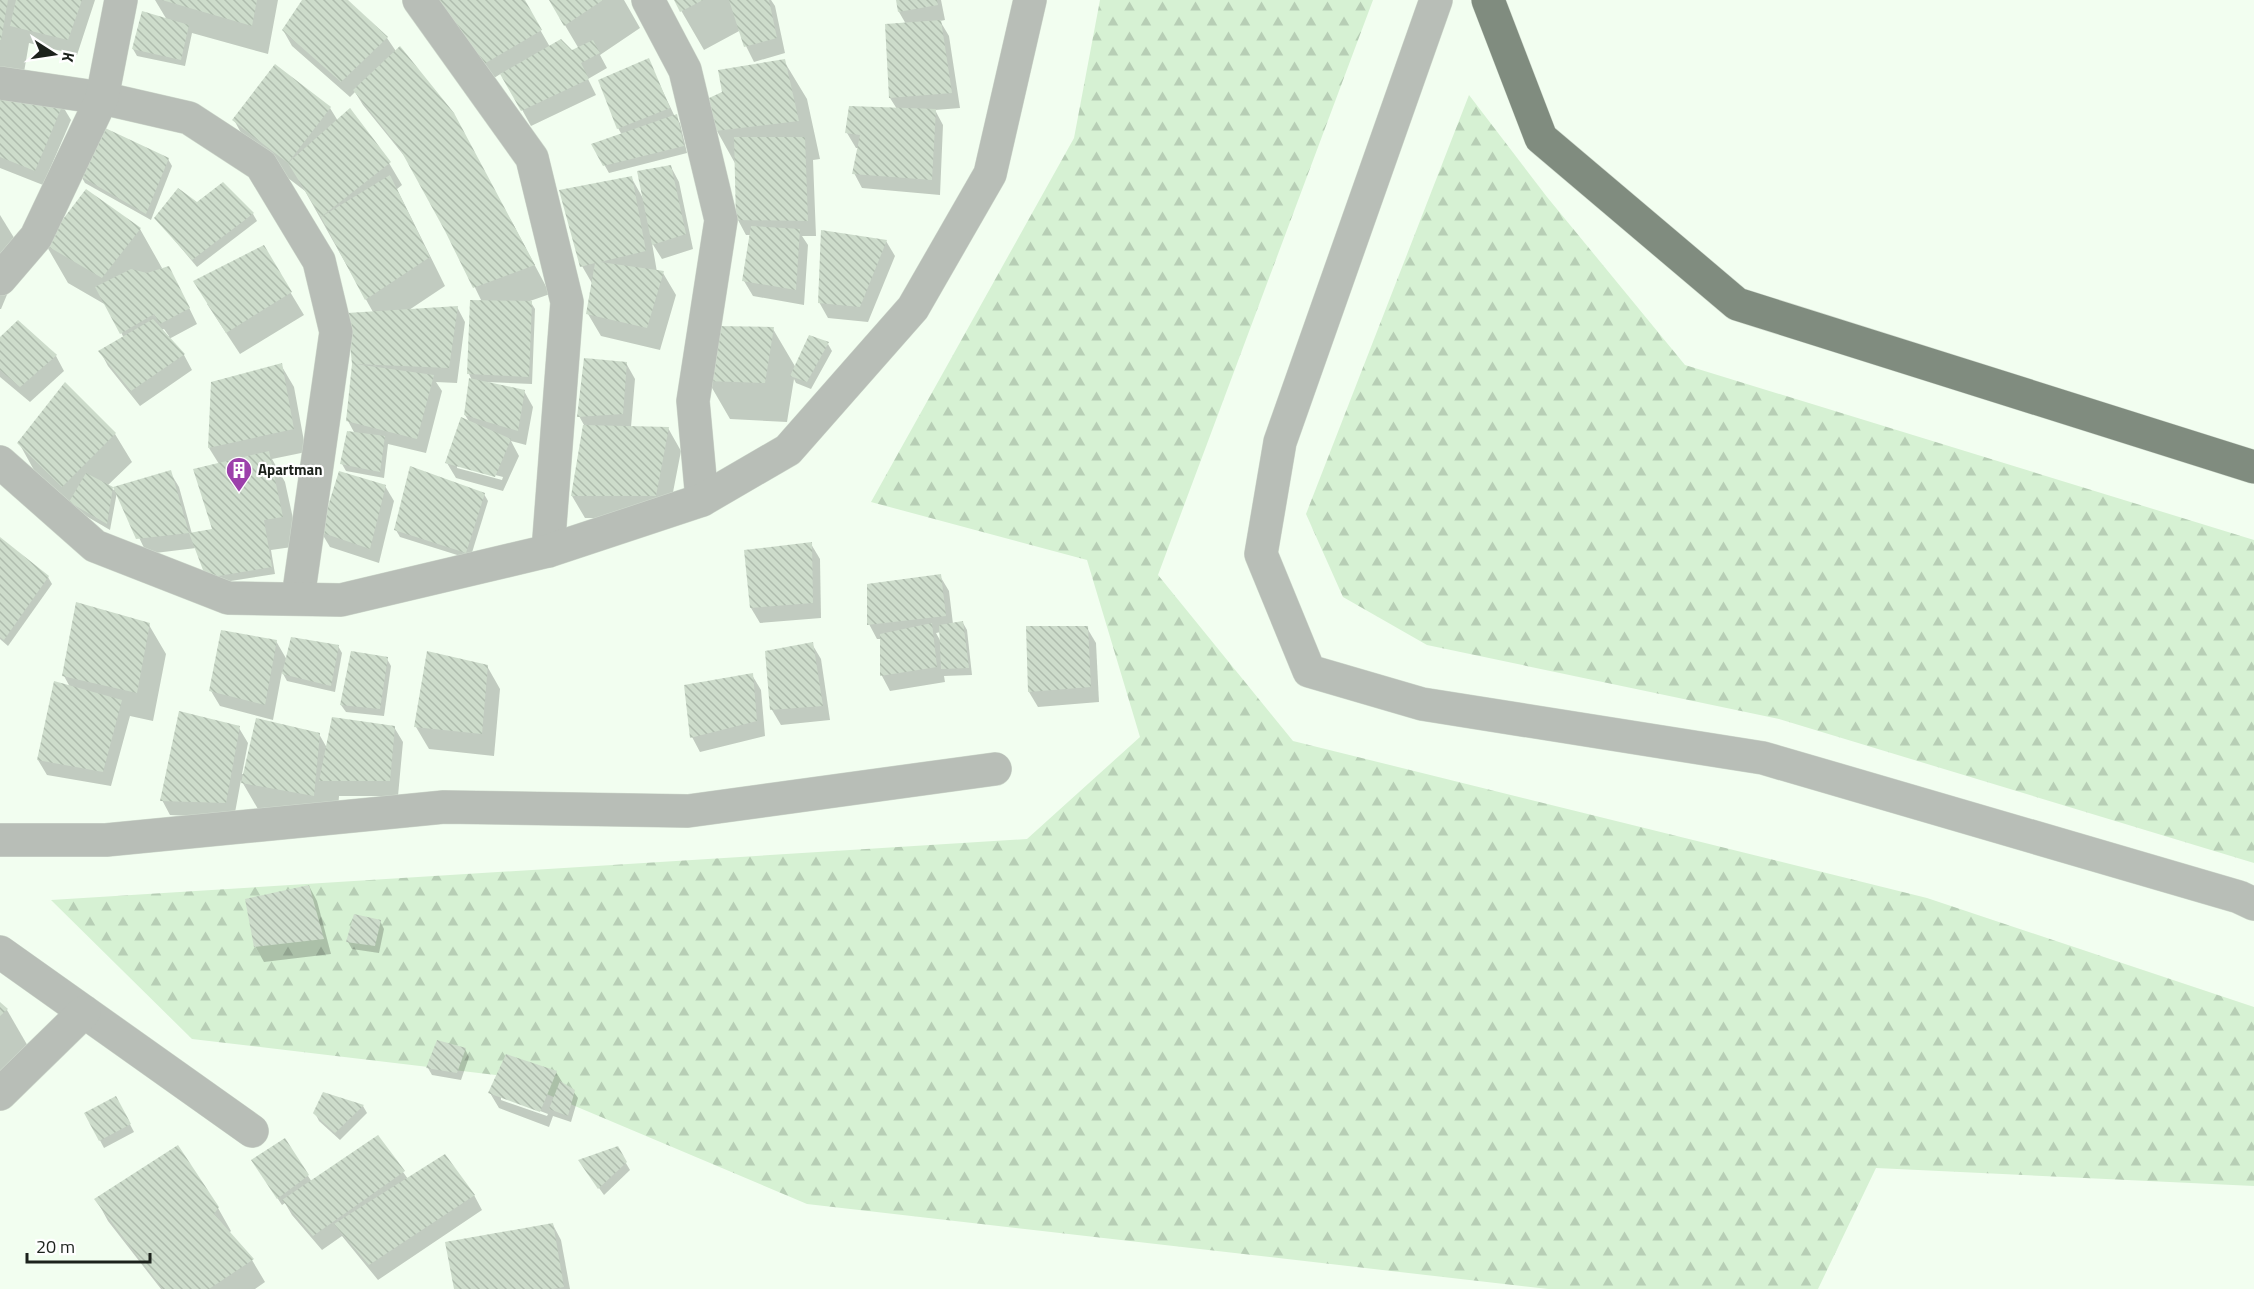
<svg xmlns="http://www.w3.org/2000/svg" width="2254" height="1289" font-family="'Titillium Web',sans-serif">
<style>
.forest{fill:url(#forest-firs)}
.shadow{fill:#0003;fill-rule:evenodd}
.building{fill:url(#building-back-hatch)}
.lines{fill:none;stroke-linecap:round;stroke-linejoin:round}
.minor-casing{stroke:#d0dbce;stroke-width:34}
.major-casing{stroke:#d0dbce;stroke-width:34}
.minor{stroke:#b8beb7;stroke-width:33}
.major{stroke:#808c7f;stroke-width:33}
.labels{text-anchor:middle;stroke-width:4.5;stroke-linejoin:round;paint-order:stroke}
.poi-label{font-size:15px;font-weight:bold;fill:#1c221c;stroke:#fff;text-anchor:start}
</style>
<defs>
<pattern id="forest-firs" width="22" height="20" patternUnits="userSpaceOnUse" patternTransform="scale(1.5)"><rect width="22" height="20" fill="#d6f1d3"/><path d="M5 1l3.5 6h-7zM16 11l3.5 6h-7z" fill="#b7ceb5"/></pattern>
<pattern id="building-back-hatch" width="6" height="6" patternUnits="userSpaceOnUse" patternTransform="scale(1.5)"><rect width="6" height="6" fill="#cddccb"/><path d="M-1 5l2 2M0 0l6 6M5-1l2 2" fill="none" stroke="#afbcae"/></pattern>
</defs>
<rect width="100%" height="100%" fill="#f2fef0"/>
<g class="forest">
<path d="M1100 0H1373L1158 575 1293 741 1927 898 2254 1007V1186L1876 1168 1818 1289H1548L807 1204 504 1076 192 1039 51 900 1027 839 1140 737 1087 560 871 502 1074 138Z"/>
<path d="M1469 95 1547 197 1685 365 2254 540V863L1779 719 1427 645 1343 597 1306 514Z"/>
</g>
<g class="shadow">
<path d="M0 0H95L77 55 29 43 22 84 0 82Z"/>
<path d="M155 0H278L268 54 192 33 185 66 137 56 133 49 167 20Z"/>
<path d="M304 0H346L387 38 512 222 550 294 530 301 535 309 532 384 487 382V383L524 391 533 407 526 445 511 441 519 456 503 491 456 478 447 463 470 423 465 415 472 380 469 374 482 302 447 230 410 163 363 105 355 92 350 97 292 46 283 30ZM457 465 503 477 502 480 457 468Z"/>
<path d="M440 0H523L550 47 572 52 579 49 550 0H624L640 28 600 55 607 68 588 79 596 95 531 126 502 73 494 78Z"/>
<path d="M675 0H771L775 6 785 53 754 62 746 46 741 30 704 50Z"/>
<path d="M897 0H941L945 20 940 21 949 36 960 108 935 110 943 125 940 195 862 188 854 173 859 148H856L847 133 897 109 890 98 906 24 899 12Z"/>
<path d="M648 60 675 117 680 123 687 153 609 173 593 145 622 135 618 128Z"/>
<path d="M784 61 807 99 820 159 813 160 816 236H802L808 245 804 305 753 296 744 281 751 235H746L738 220 736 165 717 131Z"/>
<path d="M0 94 62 105 71 120 43 185 0 168Z"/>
<path d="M330 108 338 121 389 163 402 185 397 189 445 286 409 310 457 307 465 322 457 383 436 382 442 391 426 453 388 444 384 478 346 471 342 464 355 434 348 421 353 364 373 312 305 191 250 149 234 120Z"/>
<path d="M168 159 172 166 151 220 85 183 81 176Z"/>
<path d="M671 167 679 182 693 249 662 259 652 243 657 272 663 273 676 295 660 350 601 336 588 314 593 285 582 266 631 177 644 200Z"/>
<path d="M253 214 257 221 197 267 156 218Z"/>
<path d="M0 215 24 254 1 309H0Z"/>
<path d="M140 229 162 268 159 271 177 283 197 324 169 339 184 355 192 370 140 406 108 366 100 351 124 338 106 305 68 283 46 245ZM164 329 169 336 168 337 161 330Z"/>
<path d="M886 241 895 256 868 322 828 318 819 302Z"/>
<path d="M263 247 304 315 240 354 207 304Z"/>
<path d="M773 329 796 368 828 344 832 351 811 389 796 383 794 379 787 422 730 419 708 381Z"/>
<path d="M0 339 56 356 64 371 30 402 0 377Z"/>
<path d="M626 363 635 379 631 427 668 428 681 451 668 518H585L572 496 584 425 579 416Z"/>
<path d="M281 365 294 387 306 452 272 459 285 482 299 546 271 550 275 574 212 584 196 548 147 554 117 492 110 530 81 513 35 472 19 443 115 434 132 462 107 486 114 490 170 472 179 487 192 534 214 530 219 464 209 448Z"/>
<path d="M385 486 394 501 379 563 330 547 321 532Z"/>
<path d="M484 494 488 501 470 559 400 537 396 530Z"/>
<path d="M0 539 48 577 52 584 8 646 0 639Z"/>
<path d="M811 544 820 559 821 618 760 623 751 608 746 551Z"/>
<path d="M940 576 949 591 953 624 963 623 967 630 972 675 944 676 945 682 890 691 882 676V639H877L869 624ZM941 632V642L936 633Z"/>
<path d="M149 625 166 654 153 721 130 716 111 786 47 775 38 760 70 687 64 676Z"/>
<path d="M1087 628 1096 643 1099 702 1038 707 1029 692Z"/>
<path d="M276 641 287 660 338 646 342 653 335 692 287 681 282 672 273 720 220 706 211 691Z"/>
<path d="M812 644 821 659 830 720 781 725 772 710 766 652Z"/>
<path d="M387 659 391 666 384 716 346 712 341 705Z"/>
<path d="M487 666 500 689 494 756 429 749 416 727Z"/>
<path d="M752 675 761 690 765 736 700 752 692 737Z"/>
<path d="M394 727 403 742 398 796H339L336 834 265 821 241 780 234 818 170 815 162 800 239 728 248 743 242 774H245L319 734 327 748Z"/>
<path d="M309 886 317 901 331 954 264 962 255 946Z"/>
<path d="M380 921 384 929 379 953 352 949 348 942Z"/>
<path d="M0 1004 7 1010 29 1048 0 1074Z"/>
<path d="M465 1049 469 1057 461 1080 432 1075 428 1068Z"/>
<path d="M507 1056 556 1072 564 1085 573 1091 578 1098 571 1122 553 1116 549 1127 499 1108 490 1093ZM501 1096 548 1114 547 1116 501 1100Z"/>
<path d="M116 1098 134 1132 104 1148 86 1114Z"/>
<path d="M363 1106 367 1113 340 1140 319 1121 315 1113Z"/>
<path d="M378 1137 408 1179 474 1195 482 1210 378 1280 342 1236 322 1250 292 1215 285 1203 282 1205 257 1167 308 1176 312 1182Z"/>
<path d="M617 1148 630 1170 604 1195 584 1167Z"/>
<path d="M96 1199 218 1208 231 1231 229 1233 252 1260 265 1282 255 1289H161L108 1221Z"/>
<path d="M553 1225 561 1240 570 1289H455Z"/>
</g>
<g class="building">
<path d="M0 0H8L1 40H0Z"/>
<path d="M16 0H82L68 40 10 26Z"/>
<path d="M162 0H257L252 26Z"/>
<path d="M302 0H348L388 37 341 82 282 30Z"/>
<path d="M439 0H525L542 30 484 64Z"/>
<path d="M549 0H603L564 26Z"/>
<path d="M674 0H703L680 12Z"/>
<path d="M729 0H769L777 38 744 47Z"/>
<path d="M896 0H937L938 5 898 12Z"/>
<path d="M142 11 189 25 181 60 132 49Z"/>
<path d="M941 20 952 93 889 98 885 24Z"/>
<path d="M561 39 572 50 593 40 600 53 581 63 589 79 521 111 500 74Z"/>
<path d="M400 46 454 113 535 265 473 288 445 231 400 149 353 90Z"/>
<path d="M649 58 670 108 617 129 598 80Z"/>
<path d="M785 59 799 121 715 131 709 98 722 92 718 70Z"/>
<path d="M275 64 331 107 288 163 350 108 391 162 321 217 288 163 232 120Z"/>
<path d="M0 93 63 104 35 171 0 157Z"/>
<path d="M849 106 936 109 932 180 852 174 860 135 845 133Z"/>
<path d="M677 114 684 146 603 166 591 144Z"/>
<path d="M103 127 169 158 146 214 80 176Z"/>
<path d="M734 137H805L808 221 736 220Z"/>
<path d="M671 165 686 234 652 245 637 171Z"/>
<path d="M390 175 430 257 365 300 321 217Z"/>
<path d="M632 176 646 251 600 262 664 271 647 328 586 314 595 263 580 267 559 190Z"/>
<path d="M223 182 254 213 192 260 154 218 178 188 197 202Z"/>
<path d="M86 189 141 228 102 278 44 244Z"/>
<path d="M751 226 800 229 796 290 742 281Z"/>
<path d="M821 230 887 240 860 307 818 303Z"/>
<path d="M264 245 292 292 226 333 193 281Z"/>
<path d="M169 266 190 308 160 324 154 314 120 334 95 287 131 269 147 273Z"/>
<path d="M470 300 532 301 529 377 467 374Z"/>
<path d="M458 306 449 368 355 364 434 375 417 439 346 421 352 364 347 313Z"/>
<path d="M153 319 185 354 131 391 98 351Z"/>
<path d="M18 320 57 355 20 387 0 370V337Z"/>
<path d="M715 326 774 327 765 383 706 381Z"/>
<path d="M809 335 829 342 807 382 790 376Z"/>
<path d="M584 358 627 362 623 414 577 417Z"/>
<path d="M282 363 294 429 208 448 211 382Z"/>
<path d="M469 378 525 390 518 431 464 415Z"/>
<path d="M65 382 116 433 62 487 17 443Z"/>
<path d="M461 417 511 439 495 477 445 463Z"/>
<path d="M583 425 669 427 656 496H571Z"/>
<path d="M347 431 385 436 380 472 340 464Z"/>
<path d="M269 451 283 517 264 520 272 567 206 578 189 533 212 529 193 469Z"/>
<path d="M410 466 485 493 466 553 394 530Z"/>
<path d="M171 470 189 533 136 539 113 487 107 524 69 502 86 473 113 487Z"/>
<path d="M339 471 386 485 370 549 320 532Z"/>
<path d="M0 537 49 576 4 640 0 637Z"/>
<path d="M812 542 813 603 750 608 744 550Z"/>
<path d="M941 574 946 616 867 625V584Z"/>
<path d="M76 602 150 623 137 693 62 676Z"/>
<path d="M963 621 969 668 941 669 939 625Z"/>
<path d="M932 623 937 667 880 676V634Z"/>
<path d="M1026 626H1088L1091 687 1028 692Z"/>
<path d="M221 630 277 640 265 705 209 691Z"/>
<path d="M291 637 339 645 331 686 282 674Z"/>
<path d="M813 642 823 706 770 710 765 651Z"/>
<path d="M351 651 388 657 380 709 340 705Z"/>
<path d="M427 651 488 665 482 734 414 727Z"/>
<path d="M753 673 757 721 690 738 684 685Z"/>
<path d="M54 681 122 700 103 772 37 760Z"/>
<path d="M179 711 240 726 226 803 160 801Z"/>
<path d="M332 717 395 726 390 781H319Z"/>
<path d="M256 718 320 733 314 796 241 783Z"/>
<path d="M309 885 324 939 254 947 245 899Z"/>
<path d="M354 914 381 920 375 946 346 942Z"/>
<path d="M0 1002 8 1009 0 1016Z"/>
<path d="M437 1040 466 1048 457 1073 426 1068Z"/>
<path d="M506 1054 557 1071 540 1112 488 1093Z"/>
<path d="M560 1081 575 1090 568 1116 549 1109Z"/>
<path d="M323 1092 364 1105 335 1133 313 1113Z"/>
<path d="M116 1096 131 1124 99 1141 84 1113Z"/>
<path d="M378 1135 405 1171 313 1236 282 1200Z"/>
<path d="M285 1138 309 1175 277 1199 251 1160Z"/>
<path d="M178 1145 219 1207 214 1214 254 1259 209 1289H163L94 1199Z"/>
<path d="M618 1146 627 1162 598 1189 578 1160Z"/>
<path d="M445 1154 475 1195 369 1265 334 1224Z"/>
<path d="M553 1223 564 1287 553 1289H454L445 1242Z"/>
</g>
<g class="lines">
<g class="minor-casing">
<g id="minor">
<path d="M419 0 532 158 567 302 548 551"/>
<path d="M648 0 685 70 721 220 693 401 702 500"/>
<path d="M1436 0 1280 442 1261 554 1309 671 1422 704 1763 758 2239 897 2254 904"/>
<path d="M0 83 102 98 189 118 261 165 319 261 336 332 298 598"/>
<path d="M0 279 36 237 102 98 121 0"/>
<path d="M0 462 95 546 228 598 341 600 548 551 702 500 788 450 913 308 990 174 1030 0"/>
<path d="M0 840H106L444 807 688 811 995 769"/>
<path d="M0 952 252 1131"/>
<path d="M0 1094 84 1012"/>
</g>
</g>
<g class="major-casing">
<path id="major" d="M1488 0 1541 138 1737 304 2254 467"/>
</g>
<use href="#minor" class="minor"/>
<use href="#major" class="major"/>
</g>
<defs>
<g id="building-pin" transform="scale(1.35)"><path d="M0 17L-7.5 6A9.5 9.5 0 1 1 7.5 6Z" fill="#9c40ab" stroke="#fff"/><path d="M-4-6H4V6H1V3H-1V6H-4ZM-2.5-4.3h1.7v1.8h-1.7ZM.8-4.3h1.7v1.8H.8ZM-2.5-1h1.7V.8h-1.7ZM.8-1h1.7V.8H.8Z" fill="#fff"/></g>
</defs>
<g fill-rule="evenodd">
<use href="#building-pin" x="239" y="470"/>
</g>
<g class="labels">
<g class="poi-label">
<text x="258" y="475">Apartman</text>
</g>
</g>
<g transform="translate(54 54) rotate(102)" stroke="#ffffff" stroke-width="4.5" paint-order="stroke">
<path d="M0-4.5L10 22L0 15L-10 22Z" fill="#1c221c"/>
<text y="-9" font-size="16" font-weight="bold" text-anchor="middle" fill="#1c221c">K</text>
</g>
<path d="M27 1253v9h123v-9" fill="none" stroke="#1c221c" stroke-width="3"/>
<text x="36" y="1253" font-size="18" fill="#1c221c" stroke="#ffffff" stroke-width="4.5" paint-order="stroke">20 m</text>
</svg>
